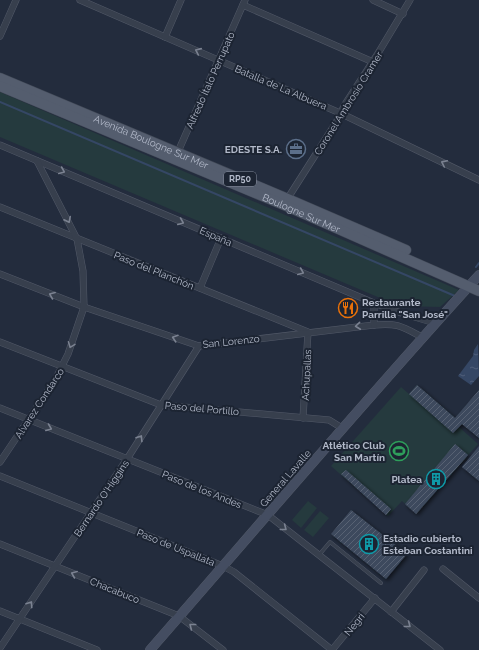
<svg xmlns="http://www.w3.org/2000/svg" width="479" height="650" font-family="Raleway,sans-serif">
<style>
.green{fill:#253a3e}
.water{fill:url(#water-ripples)}
.lines{fill:none;stroke-linecap:round;stroke-linejoin:round}
.stream{stroke:#354765;stroke-width:2}
.building{fill:url(#building-hatch);filter:url(#shadow)}
.service-casing{stroke:#525968;stroke-width:4}
.minor-casing{stroke:#525968;stroke-width:7}
.secondary-casing{stroke:#525968;stroke-width:10}
.primary-casing{stroke:#404856;stroke-width:11}
.service{stroke:#373f4d;stroke-width:3}
.minor{stroke:#373f4d;stroke-width:6}
.secondary{stroke:#444d61;stroke-width:9}
.primary{stroke:#545d6e;stroke-width:10}
.oneway{stroke:#7b8291}
.labels{text-anchor:middle;stroke-width:4;stroke-linejoin:round;paint-order:stroke}
.shield{fill:#1c2432;stroke:#858c9c;stroke-width:1}
.shield-label{font-size:9px;font-weight:bold;fill:#b2b9c9}
.street-label{font-size:10px;fill:#b2b9c9;stroke:#1c2432}
.poi-label{font-size:10px;font-weight:bold;fill:#b2b9c9;stroke:#1c2432;text-anchor:end}
</style>
<defs>
<pattern id="water-ripples" width="26" height="14" patternUnits="userSpaceOnUse"><rect width="26" height="14" fill="#354765"/><path d="M2 4q2-2 4 0t4 0M15 11q2-2 4 0t4 0" fill="none" stroke="#505f7a"/></pattern>
<pattern id="building-hatch" width="6" height="6" patternUnits="userSpaceOnUse"><rect width="6" height="6" fill="#3e4a5d"/><path d="M-1 1l2-2M0 6l6-6M5 7l2-2" fill="none" stroke="#586273"/></pattern>
<filter id="shadow"><feDropShadow dx="2" dy="2" stdDeviation="2" flood-color="#0009"/></filter>
</defs>
<rect width="100%" height="100%" fill="#232c3d"/>
<g class="green">
<path d="M0 92 459 290 440 307 399 306 0 137Z"/>
<path d="M417 385 462 424 459 427 478 444 416 514 402 501 388 516 331 466 401 387 409 394Z"/>
<path d="M308 501 317 508 301 528 292 520Z"/>
<path d="M320 511 329 518 313 537 304 530Z"/>
</g>
<path class="water" d="M478 344 479 376 471 385 458 376 473 356 474 350Z"/>
<g class="lines">
<g class="stream">
<path d="M0 102 455 296"/>
<path d="M476 267 479 263"/>
</g>
</g>
<g class="building">
<path d="M417 385 455 418 479 390V438L462 424 453 433 409 394Z"/>
<path d="M455 444 468 455 416 514 405 504Z"/>
<path d="M479 446V481L462 467Z"/>
<path d="M346 470 391 509 386 515 341 474Z"/>
<path d="M351 510 407 554 386 579 331 534Z"/>
</g>
<g class="lines">
<g class="service-casing">
<path id="service" d="M319 555 330 542 381 583"/>
</g>
<g class="minor-casing">
<g id="minor">
<path d="M80 0 340 113 479 180"/>
<path d="M373 0 403 14"/>
<path d="M243 5 373 62"/>
<path d="M0 36 16 0"/>
<path d="M165 37 181 0"/>
<path d="M0 145 374 303 401 313 435 323"/>
<path d="M177 154 245 0"/>
<path d="M286 201 337 121 344 106 377 55 410 0"/>
<path d="M0 207 308 332 303 418"/>
<path d="M0 274 84 307 199 346 374 325C398 323 401 326 422 337"/>
<path d="M200 288 221 238"/>
<path d="M374 303V325"/>
<path d="M0 342 161 405 329 420 342 428"/>
<path d="M0 408 268 515 440 650"/>
<path d="M0 462 55 380 68 354 84 307 83 271 77 239 37 161"/>
<path d="M0 476 223 566 234 572 332 650"/>
<path d="M0 544 179 616 223 650"/>
<path d="M443 569 479 598"/>
<path d="M0 611 97 650"/>
<path d="M391 612 424 570"/>
<path d="M0 648 127 459 199 346"/>
<path d="M332 650 375 598"/>
</g>
</g>
<g class="secondary-casing">
<path id="secondary" d="M150 650C259 525 367 398 479 275"/>
</g>
<g class="primary-casing">
<g id="primary">
<path id="s1" d="M0 78 288 199 406 250"/>
<path id="s2" d="M0 86 284 205 479 291"/>
</g>
</g>
<use href="#service" class="service"/>
<use href="#minor" class="minor"/>
<use href="#secondary" class="secondary"/>
<use href="#primary" class="primary"/>
</g>
<defs><path id="oneway-chevron" d="M-2-3.5L2.5 0L-2 3.5" fill="none" stroke-width="1.6" stroke-linecap="round" stroke-linejoin="round"/></defs>
<g class="oneway">
<use href="#oneway-chevron" transform="translate(198 51) rotate(-156)"/>
<use href="#oneway-chevron" transform="translate(444 163) rotate(-154)"/>
<use href="#oneway-chevron" transform="translate(62 171) rotate(23)"/>
<use href="#oneway-chevron" transform="translate(68 220) rotate(63)"/>
<use href="#oneway-chevron" transform="translate(181 222) rotate(23)"/>
<use href="#oneway-chevron" transform="translate(301 272) rotate(23)"/>
<use href="#oneway-chevron" transform="translate(52 295) rotate(-158)"/>
<use href="#oneway-chevron" transform="translate(358 326) rotate(174)"/>
<use href="#oneway-chevron" transform="translate(175 338) rotate(-162)"/>
<use href="#oneway-chevron" transform="translate(71 345) rotate(111)"/>
<use href="#oneway-chevron" transform="translate(49 428) rotate(22)"/>
<use href="#oneway-chevron" transform="translate(140 438) rotate(-58)"/>
<use href="#oneway-chevron" transform="translate(284 528) rotate(38)"/>
<use href="#oneway-chevron" transform="translate(74 574) rotate(-158)"/>
<use href="#oneway-chevron" transform="translate(30 604) rotate(-56)"/>
<use href="#oneway-chevron" transform="translate(408 625) rotate(38)"/>
<use href="#oneway-chevron" transform="translate(192 626) rotate(-142)"/>
</g>
<defs>
<g id="office-ring" transform="scale(1)"><circle r="9.5" fill="#1c2432" stroke="#5c6f8a" stroke-width="1.5"/><path d="M-6-3h4V-5.5h4V-3h4V5H-6ZM-1-4.5V-3h2v-1.5ZM-6 0V1H6V0Z" fill="#5c6f8a"/></g>
<g id="restaurant-ring" transform="scale(1)"><circle r="9.5" fill="#1c2432" stroke="#e8710a" stroke-width="1.5"/><path d="M-5-6h1v4h1v-4h1v4h1v-4h1v5L-1.5 .5V6h-2V.5L-5-1ZM5-6V6H3V1.5H1.5Q1.5-4 5-6Z" fill="#e8710a"/></g>
<g id="stadium-ring" transform="scale(1)"><circle r="9.5" fill="#1c2432" stroke="#2e9e5b" stroke-width="1.5"/><path d="M0-5a6.5 5 0 1 0 0 10a6.5 5 0 1 0 0-10ZM-3.5-1.8h7v3.6h-7Z" fill="#2e9e5b"/></g>
<g id="building-ring" transform="scale(1)"><circle r="9.5" fill="#1c2432" stroke="#0f9aa8" stroke-width="1.5"/><path d="M-4-6H4V6H1V3H-1V6H-4ZM-2.5-4.3h1.7v1.8h-1.7ZM.8-4.3h1.7v1.8H.8ZM-2.5-1h1.7V.8h-1.7ZM.8-1h1.7V.8H.8Z" fill="#0f9aa8"/></g>
</defs>
<g fill-rule="evenodd">
<use href="#office-ring" x="296" y="149"/>
<use href="#restaurant-ring" x="348" y="308"/>
<use href="#stadium-ring" x="399" y="451"/>
<use href="#building-ring" x="436" y="479"/>
<use href="#building-ring" x="369" y="544"/>
</g>
<g class="labels">
<rect class="shield" x="224" y="172" width="32" height="14" rx="3"/>
<g class="shield-label">
<text x="240" y="182">RP50</text>
</g>
<g class="street-label">
<text transform="translate(210 80) rotate(-66)" y="4">Alfredo Ítalo Perrupato</text>
<text transform="translate(281 87) rotate(23)" y="4">Batalla de La Albuera</text>
<text transform="translate(348 103) rotate(-58)" y="4">Coronel Ambrosio Cramer</text>
<text dy="4" stroke="none"><textPath href="#s1" startOffset="164">Avenida Boulogne Sur Mer</textPath></text>
<text dy="4" stroke="none"><textPath href="#s2" startOffset="327">Boulogne Sur Mer</textPath></text>
<text transform="translate(216 236) rotate(23)" y="4">España</text>
<text transform="translate(154 270) rotate(22)" y="4">Paso del Planchón</text>
<text transform="translate(231 341) rotate(-6)" y="4">San Lorenzo</text>
<text transform="translate(306 375) rotate(-87)" y="4">Achupallas</text>
<text transform="translate(39 403) rotate(-57)" y="4">Alvarez Condarco</text>
<text transform="translate(202 408) rotate(5)" y="4">Paso del Portillo</text>
<text transform="translate(285 478) rotate(-49)" y="4">General Lavalle</text>
<text transform="translate(202 489) rotate(22)" y="4">Paso de los Andes</text>
<text transform="translate(101 498) rotate(-56)" y="4">Bernardo O'Higgins</text>
<text transform="translate(176 547) rotate(22)" y="4">Paso de Uspallata</text>
<text transform="translate(115 590) rotate(22)" y="4">Chacabuco</text>
<text transform="translate(354 624) rotate(-51)" y="4">Negri</text>
</g>
<g class="poi-label">
<text x="282" y="153">EDESTE S.A.</text>
<text x="362" y="306" text-anchor="start">Restaurante<tspan x="362" dy="12">Parrilla "San José"</tspan></text>
<text x="385" y="449">Atlético Club<tspan x="385" dy="12">San Martín</tspan></text>
<text x="422" y="483">Platea</text>
<text x="383" y="542" text-anchor="start">Estadio cubierto<tspan x="383" dy="12">Esteban Costantini</tspan></text>
</g>
</g>
</svg>
